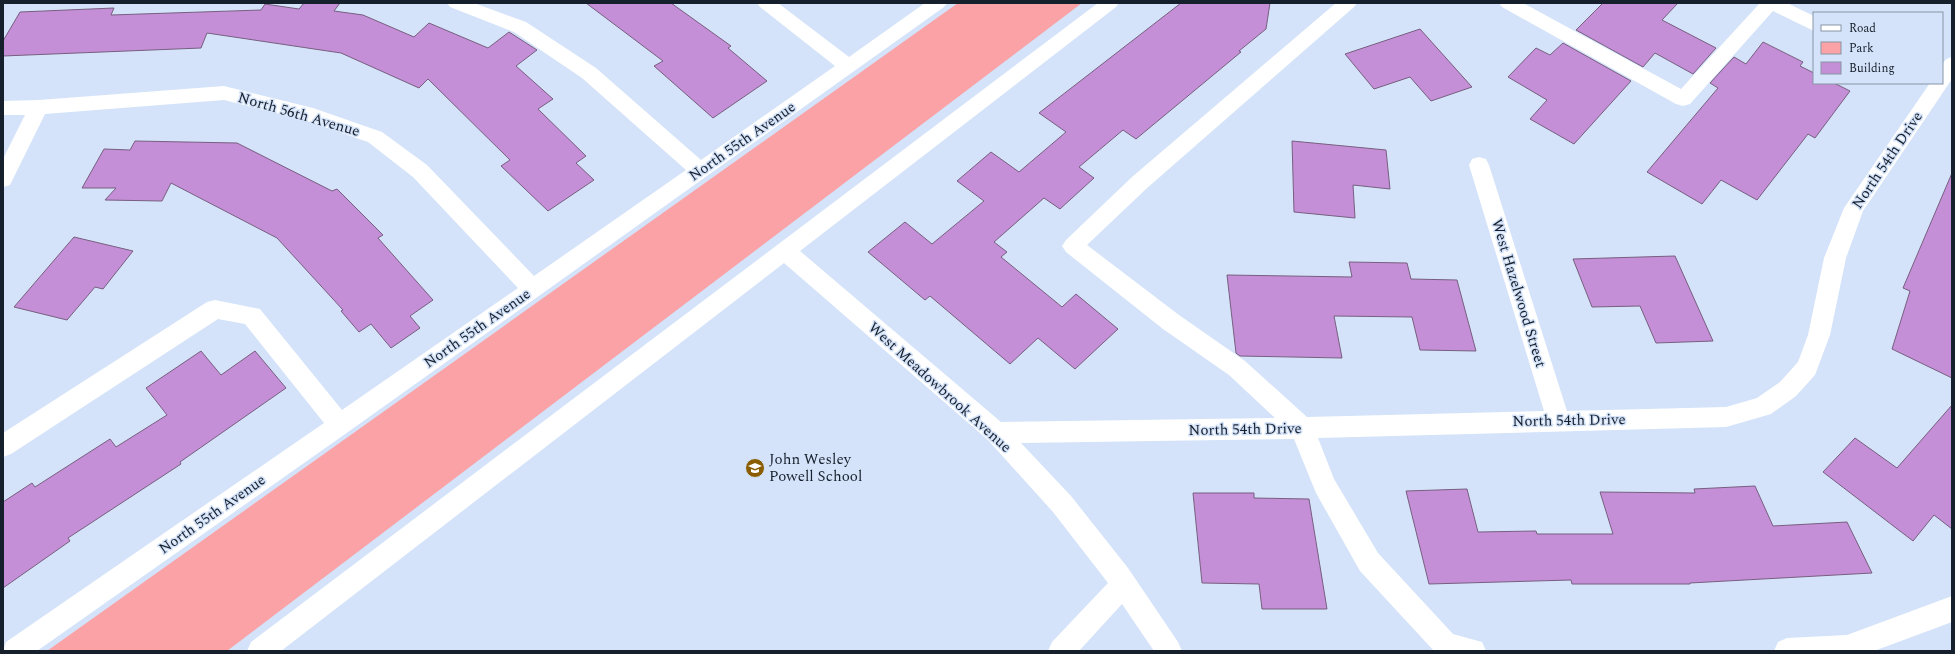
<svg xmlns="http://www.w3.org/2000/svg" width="1955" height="654" font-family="Spectral,serif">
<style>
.green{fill:#faa2a5}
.building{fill:#c48fd6;stroke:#775f80}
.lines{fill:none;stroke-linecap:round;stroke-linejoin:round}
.minor{fill:#fff;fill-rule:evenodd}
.labels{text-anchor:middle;stroke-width:3;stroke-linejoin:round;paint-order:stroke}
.street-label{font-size:15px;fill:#161f2c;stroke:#d4e3f9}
.poi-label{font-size:15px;fill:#161f2c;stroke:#d4e3f9;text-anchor:start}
</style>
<rect width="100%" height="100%" fill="#d4e3f9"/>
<path class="green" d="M958 3H1082L227 651H47Z"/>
<g class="building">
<path d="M304 3H340L334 11 363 15 414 37 429 23 488 48 509 32 537 50 516 66 553 99 538 109 586 156 576 163 594 180 548 211 501 166 510 160 428 79 419 88 341 53 207 33 201 48 3 56V41L20 12 114 8 111 15 261 10 265 4 299 9Z"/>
<path d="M586 3H671L731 46 728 48 767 81 713 118 654 66 663 61Z"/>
<path d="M1181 3H1270L1266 29 1239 51 1241 52 1136 139 1123 130 1079 167 1094 178 1060 209 1044 198 994 242 1007 252 1001 257 1062 307 1076 294 1118 329 1075 369 1038 338 1010 364 930 296 925 300 868 252 905 222 932 244 984 201 957 181 991 152 1019 172 1066 132 1039 113Z"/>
<path d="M1603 3H1678L1662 20 1716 48 1693 74 1655 53 1643 67 1576 30Z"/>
<path d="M1420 29 1472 87 1431 101 1410 77 1374 89 1345 54Z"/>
<path d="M1763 42 1803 62 1800 66 1814 73V83H1834L1850 91 1815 138 1808 134 1757 200 1721 180 1702 204 1647 172 1718 88 1710 83 1734 57 1746 64Z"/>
<path d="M1563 43 1631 81 1574 144 1530 119 1547 100 1508 77 1536 48 1550 55Z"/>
<path d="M135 141 237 143 332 191 337 189 383 235 378 238 433 300 410 316 420 328 391 348 371 324 359 332 341 311 343 310 277 238 171 183 162 201 105 200 116 188H82L104 149 130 150Z"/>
<path d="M1292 141 1386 150 1390 189 1353 185 1355 218 1294 212Z"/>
<path d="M1952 173V378L1892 349 1910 291 1903 288Z"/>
<path d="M74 237 133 251 103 289 95 287 67 320 14 307Z"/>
<path d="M1675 256 1713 341 1656 343 1640 306 1592 307 1573 259Z"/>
<path d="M1349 262 1407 263 1411 279 1457 280 1476 351 1420 350 1412 317 1334 316 1342 358 1240 356 1236 353 1227 275 1352 277Z"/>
<path d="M201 351 221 375 255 351 286 388 180 462 181 464 68 538 70 541 3 588V502L32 483 35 487 110 439 116 447 167 415 146 388Z"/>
<path d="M1952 405V529L1934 515 1913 541 1823 472 1855 438 1897 468Z"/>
<path d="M1755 486 1773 526 1847 522 1872 573 1690 583V584H1572L1571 580 1429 584 1406 491 1467 489 1478 532 1536 531 1537 534H1613L1600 492 1695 493 1694 489Z"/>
<path d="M1193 493H1254V498L1309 499 1327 609H1262L1259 584 1202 583Z"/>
</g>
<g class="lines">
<g class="minor">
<path d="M447 3H474L526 22 596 68 701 160 835 66 760 7 757 3H778L849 57 925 3H947L944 7 348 432 37 651H3L6 642 324 423 245 324 218 319 11 454 3 457V433L207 302 215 300 260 309 342 410 518 288 413 177 368 142 304 120 224 100 45 114 10 185 3 187V159L25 115H3V101L39 100 224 86 313 108 382 132 427 165 534 276 686 170 582 78 514 32 450 7Z"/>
<path d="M1098 3H1119L1116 7 800 251 1001 422 1275 418 1229 375 1163 329 1066 252 1062 246 1066 240 1132 177 1336 3H1357L1354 7 1146 189 1087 245 1179 315 1245 361 1307 417 1544 411 1469 165 1472 159 1479 157 1486 159 1489 165 1567 411 1726 407 1757 398 1780 382 1798 362 1808 335 1824 258 1844 208 1930 83H1942C1942 71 1938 61 1952 57V79L1863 211 1846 258 1830 335 1815 375 1796 396 1771 414 1726 427 1318 438 1334 479 1378 553 1453 634 1482 642 1486 651H1434L1360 571 1316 493 1294 439 1021 443 1071 496 1128 568 1178 642 1182 651H1154L1122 604 1079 651H1048L1052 642 1108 583 1053 512 988 440 784 263 281 651H247L251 642Z"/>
<path d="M1499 3H1523L1681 89 1760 3H1787L1814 16V31L1773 11 1690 104 1683 106 1676 104 1502 7Z"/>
<path d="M1952 596V622L1874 651H1774L1778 642 1787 638 1847 635Z"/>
</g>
</g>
<defs>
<g id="school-disc" transform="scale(1)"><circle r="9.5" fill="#8a5e00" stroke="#d4e3f9"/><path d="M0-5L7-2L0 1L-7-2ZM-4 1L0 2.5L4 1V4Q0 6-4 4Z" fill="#fff"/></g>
</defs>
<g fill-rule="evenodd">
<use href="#school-disc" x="755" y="468"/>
</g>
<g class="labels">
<g class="street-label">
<text transform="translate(299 114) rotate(16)" y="5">North 56th Avenue</text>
<text transform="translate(742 141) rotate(-35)" y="5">North 55th Avenue</text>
<text transform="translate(1887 160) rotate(-56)" y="5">North 54th Drive</text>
<text transform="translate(1519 293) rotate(73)" y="5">West Hazelwood Street</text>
<text transform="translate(477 328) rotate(-35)" y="5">North 55th Avenue</text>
<text transform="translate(940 387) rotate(42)" y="5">West Meadowbrook Avenue</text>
<text transform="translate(1569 420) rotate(-1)" y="5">North 54th Drive</text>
<text transform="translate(1245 429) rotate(-1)" y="5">North 54th Drive</text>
<text transform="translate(212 514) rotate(-35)" y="5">North 55th Avenue</text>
</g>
<g class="poi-label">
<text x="769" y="464">John Wesley<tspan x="769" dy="17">Powell School</tspan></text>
</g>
</g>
<rect width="1955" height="654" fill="none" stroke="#161f2c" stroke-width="8"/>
<rect x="1813" y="12" width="130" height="72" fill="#d4e3f9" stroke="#8895a7"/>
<rect x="1821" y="25" width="20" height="6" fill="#ffffff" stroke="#8895a7"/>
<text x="1849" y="32" font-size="12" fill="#161f2c">Road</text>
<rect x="1821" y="42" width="20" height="12" fill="#faa2a5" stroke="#8895a7"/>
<text x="1849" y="52" font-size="12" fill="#161f2c">Park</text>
<rect x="1821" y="62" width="20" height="12" fill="#c48fd6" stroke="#8895a7"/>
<text x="1849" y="72" font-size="12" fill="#161f2c">Building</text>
</svg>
